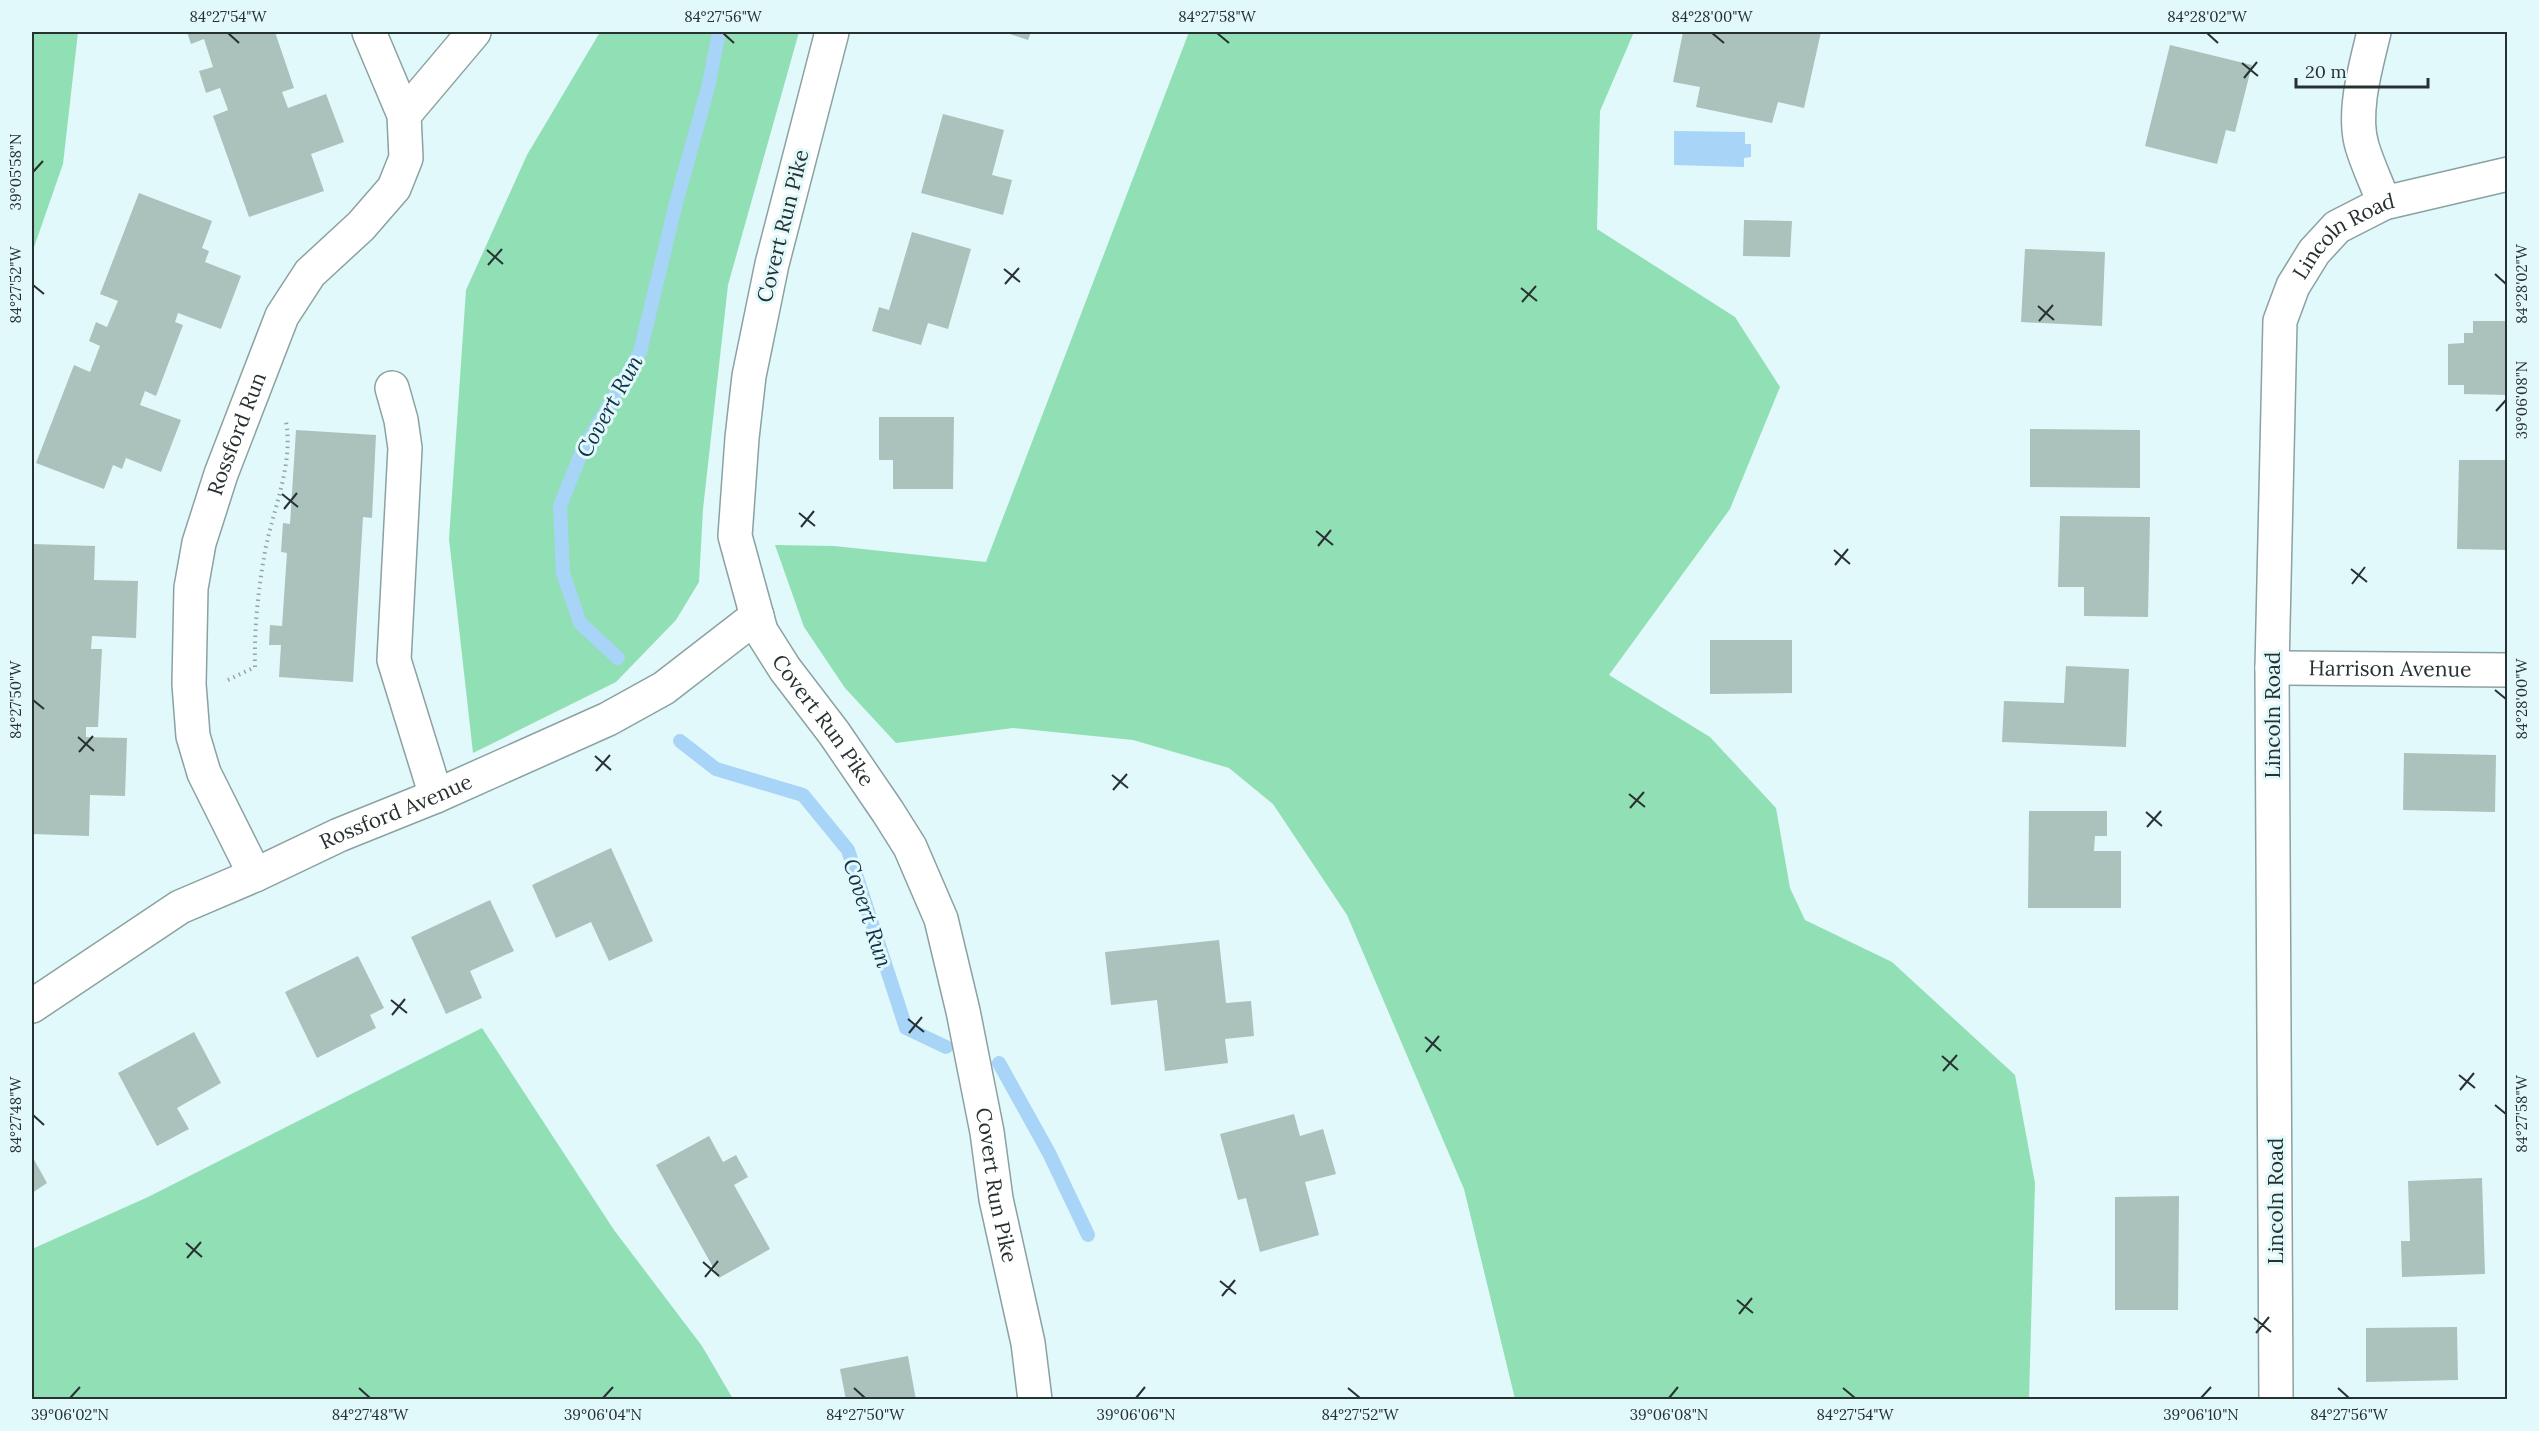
<svg xmlns="http://www.w3.org/2000/svg" width="2539" height="1431" font-family="Lora,serif">
<style>
.green{fill:#91dfb5}
.water{fill:#a8d4f7}
.lines{fill:none;stroke-linecap:round;stroke-linejoin:round}
.stream{stroke:#a8d4f7;stroke-width:14}
.building{fill:#abc1bc}
.minor-casing{stroke:#8ba1a2;stroke-width:36}
.path{stroke:#94a5a7;stroke-width:4;stroke-dasharray:1.5 4.5;stroke-linecap:butt}
.minor{stroke:#fff;stroke-width:33}
.ticks{fill:none;stroke:#283132;stroke-width:2}
.labels{text-anchor:middle;stroke-width:6;stroke-linejoin:round;paint-order:stroke}
.street-label{font-size:21px;fill:#283132;stroke:#e2f9fb}
.water-label{font-size:22px;font-style:italic;fill:#103148;stroke:#e2f9fb}
.neatline{fill:none;stroke:#283132;stroke-width:2}
.ticks-label{font-size:15px;text-anchor:middle;fill:#283132}
</style>
<rect width="100%" height="100%" fill="#e2f9fb"/>
<g class="green">
<path d="M32 32H78L63 164 32 253Z"/>
<path d="M600 32H799L728 285 703 509 699 582 676 620 616 682 473 753 449 539 466 290 527 155Z"/>
<path d="M1189 32H1634L1600 111 1597 229 1735 317 1780 387 1730 509 1609 675 1710 737 1776 808 1790 888 1805 920 1892 962 2015 1075 2035 1183 2029 1399H1515L1464 1189 1347 915 1273 804 1229 768 1133 740 1013 728 896 743 845 688 804 627 775 545 834 546 986 562Z"/>
<path d="M482 1028 614 1230 702 1346 733 1399H32V1249L148 1197Z"/>
</g>
<path class="water" d="M1674 131 1745 132V144H1751V157L1744 158V167L1674 165Z"/>
<g class="lines">
<g class="stream">
<path d="M618 658 580 623 563 573 560 506 582 451 640 352 677 199 708 88 719 32"/>
<path d="M680 741 716 769 803 795 848 850 906 1028 946 1047"/>
<path d="M999 1063 1049 1153 1088 1235"/>
</g>
</g>
<g class="building">
<path d="M187 32H275L294 88 282 92 288 108 326 94 344 142 311 154 324 191 249 217 213 116 228 110 220 88 206 93 199 71 213 67 204 39 191 44Z"/>
<path d="M1004 32H1031L1028 40Z"/>
<path d="M1683 32H1821L1804 108 1778 102 1772 123 1696 107 1700 87 1673 82Z"/>
<path d="M2170 45 2252 65 2235 132 2226 130 2217 164 2145 146Z"/>
<path d="M943 114 1004 130 992 175 1012 180 1003 215 921 193Z"/>
<path d="M139 193 212 221 202 248 209 251 205 262 241 276 221 329 178 313 175 322 183 325 156 396 145 391 140 405 181 420 161 472 126 458 122 469 113 465 104 489 36 463 74 365 90 372 100 346 89 341 96 322 107 327 118 301 100 294Z"/>
<path d="M1744 220 1792 221 1790 257 1743 256Z"/>
<path d="M912 232 971 249 948 329 928 323 921 345 872 331 879 307 889 310Z"/>
<path d="M2025 249 2105 252 2102 326 2021 322Z"/>
<path d="M2473 321H2508V395L2464 394V385H2448V344L2464 343V333H2473Z"/>
<path d="M879 417H954L953 489H893V460H879Z"/>
<path d="M2030 429 2140 430V488L2030 487Z"/>
<path d="M296 430 376 435 372 518 363 517 353 682 279 677 281 645H269L270 625 282 626 287 553 281 552 283 523 290 524Z"/>
<path d="M2459 460H2508V550L2457 549Z"/>
<path d="M2060 516 2150 517 2148 617 2084 616V587H2058Z"/>
<path d="M32 544 95 546 94 580 138 581 136 638 92 636 91 649H102L98 727H86V737L127 738 125 796 90 795 89 836 32 834Z"/>
<path d="M1710 640H1792V693L1710 694Z"/>
<path d="M2066 666 2129 669 2126 747 2002 742 2004 701 2064 703Z"/>
<path d="M2404 753 2496 755 2495 812 2403 810Z"/>
<path d="M2029 811H2107V836H2095L2094 851H2121V908H2028Z"/>
<path d="M611 848 653 941 609 961 591 922 556 938 532 885Z"/>
<path d="M490 900 514 951 470 971 482 998 446 1014 411 937Z"/>
<path d="M1219 940 1226 1003 1251 1001 1254 1036 1225 1039 1228 1063 1165 1071 1157 1000 1111 1005 1105 952Z"/>
<path d="M358 956 384 1008 370 1015 376 1028 317 1058 285 992Z"/>
<path d="M194 1032 221 1083 177 1108 189 1129 157 1146 118 1073Z"/>
<path d="M1294 1114 1300 1136 1323 1129 1336 1174 1305 1182 1319 1235 1260 1252 1246 1198 1238 1200 1220 1134Z"/>
<path d="M709 1136 723 1162 736 1155 748 1177 734 1185 770 1249 719 1278 656 1165Z"/>
<path d="M32 1156 47 1183 32 1193Z"/>
<path d="M2482 1178 2485 1274 2402 1277 2401 1241H2410L2408 1181Z"/>
<path d="M2179 1196 2178 1310H2115V1197Z"/>
<path d="M2457 1327 2458 1380 2366 1382V1328Z"/>
<path d="M908 1356 916 1400H846L840 1369Z"/>
</g>
<g class="lines">
<g class="minor-casing">
<g id="minor">
<path id="s1" d="M832 32 772 264 749 376 742 438 735 536 761 631 785 669 834 733 888 812 910 847 941 919 963 1011 987 1132 996 1199 1028 1343 1035 1400"/>
<path d="M2374 32C2366 66 2352 112 2362 146 2368 166 2377 184 2384 203"/>
<path d="M404 115 474 32"/>
<path d="M392 388 401 420 405 448 394 660 436 796"/>
<path id="s2" d="M2272 668 2508 670"/>
<path id="s3" d="M255 875 204 773 193 736 189 684 191 588 199 543 221 474 282 316 310 273 361 226 394 188 406 158 404 115 369 32"/>
<path id="s4" d="M32 1006 180 907 255 875 339 835 436 796 608 719 664 688 757 616"/>
<path id="s5" d="M2276 1400 2272 668 2280 321 2293 286 2314 252 2337 227 2384 203 2508 174"/>
</g>
</g>
<path class="path" d="M228 680 255 667C254 631 258 592 264 557 271 514 294 466 286 422"/>
<use href="#minor" class="minor"/>
</g>
<path class="ticks" d="M228 33 239 43M723 33 734 43M1217 33 1229 43M1712 33 1724 43M2207 33 2218 43M2242 63 2258 76M2244 78 2257 62M33 172 43 161M487 250 503 264M488 265 502 249M1004 269 1020 282M2495 274 2506 284M1005 284 1019 268M33 285 44 294M1521 288 1537 301M1522 302 1536 286M2038 306 2054 320M2039 321 2053 305M2496 411 2506 400M282 494 298 507M284 509 297 493M799 513 815 526M801 527 814 511M1316 531 1333 545M1318 546 1331 530M1834 550 1850 564M1835 565 1848 549M2351 569 2367 582M2352 584 2365 567M2495 690 2506 699M33 700 44 709M78 737 94 751M79 752 93 736M595 756 611 770M596 771 610 755M1112 775 1128 788M1113 790 1127 774M1629 794 1645 807M1630 808 1644 792M2146 812 2162 826M2147 827 2161 811M391 1000 407 1013M392 1015 405 999M908 1019 924 1032M909 1033 922 1017M1425 1037 1441 1051M1426 1052 1439 1036M1942 1056 1958 1070M1943 1071 1957 1055M2459 1075 2475 1088M2460 1090 2474 1073M2495 1105 2506 1114M33 1115 44 1125M186 1243 202 1257M187 1258 201 1242M703 1262 719 1276M705 1277 718 1261M1220 1281 1236 1294M1222 1296 1235 1280M1737 1300 1753 1313M1739 1314 1752 1298M2254 1318 2271 1332M2256 1333 2269 1317M359 1388 370 1398M854 1388 865 1398M1348 1388 1360 1398M1843 1388 1855 1398M2338 1388 2349 1398M70 1398 80 1387M603 1398 613 1387M1136 1398 1145 1387M1669 1398 1678 1387M2201 1398 2211 1387"/>
<g class="labels">
<g class="street-label">
<text transform="translate(783 226) rotate(-76)" y="7">Covert Run Pike</text>
<text dy="7" stroke="none"><textPath href="#s5" startOffset="1190">Lincoln Road</textPath></text>
<text dy="7" stroke="none"><textPath href="#s3" startOffset="462">Rossford Run</textPath></text>
<text dy="7" stroke="none"><textPath href="#s2" startOffset="118">Harrison Avenue</textPath></text>
<text transform="translate(2273 715) rotate(-90)" y="7">Lincoln Road</text>
<text dy="7" stroke="none"><textPath href="#s1" startOffset="722">Covert Run Pike</textPath></text>
<text dy="7" stroke="none"><textPath href="#s4" startOffset="414">Rossford Avenue</textPath></text>
<text dy="7" stroke="none"><textPath href="#s1" startOffset="1226">Covert Run Pike</textPath></text>
<text transform="translate(2276 1201) rotate(-90)" y="7">Lincoln Road</text>
</g>
<g class="water-label">
<text transform="translate(609 406) rotate(-61)" y="8">Covert Run</text>
<text transform="translate(868 913) rotate(72)" y="8">Covert Run</text>
</g>
</g>
<rect width="2539" height="1431" fill="none" stroke="#e2f9fb" stroke-width="66"/>
<path d="M2296 78v9h132v-9" fill="none" stroke="#283132" stroke-width="3"/>
<text x="2305" y="78" font-size="18" fill="#283132" stroke="#e2f9fb" stroke-width="4.5" paint-order="stroke">20 m</text>
<rect x="33" y="33" width="2473" height="1365" class="neatline"/>
<g class="ticks-label">
<text x="228" y="22">84°27'54"W</text>
<text x="723" y="22">84°27'56"W</text>
<text x="1217" y="22">84°27'58"W</text>
<text x="1712" y="22">84°28'00"W</text>
<text x="2207" y="22">84°28'02"W</text>
<text transform="translate(16 172) rotate(-90)" y="5">39°05'58"N</text>
<text transform="translate(2522 284) rotate(-90)" y="5">84°28'02"W</text>
<text transform="translate(16 285) rotate(-90)" y="5">84°27'52"W</text>
<text transform="translate(2522 400) rotate(-90)" y="5">39°06'08"N</text>
<text transform="translate(2522 699) rotate(-90)" y="5">84°28'00"W</text>
<text transform="translate(16 700) rotate(-90)" y="5">84°27'50"W</text>
<text transform="translate(2522 1114) rotate(-90)" y="5">84°27'58"W</text>
<text transform="translate(16 1115) rotate(-90)" y="5">84°27'48"W</text>
<text x="70" y="1420">39°06'02"N</text>
<text x="370" y="1420">84°27'48"W</text>
<text x="603" y="1420">39°06'04"N</text>
<text x="865" y="1420">84°27'50"W</text>
<text x="1136" y="1420">39°06'06"N</text>
<text x="1360" y="1420">84°27'52"W</text>
<text x="1669" y="1420">39°06'08"N</text>
<text x="1855" y="1420">84°27'54"W</text>
<text x="2201" y="1420">39°06'10"N</text>
<text x="2349" y="1420">84°27'56"W</text>
</g>
</svg>
